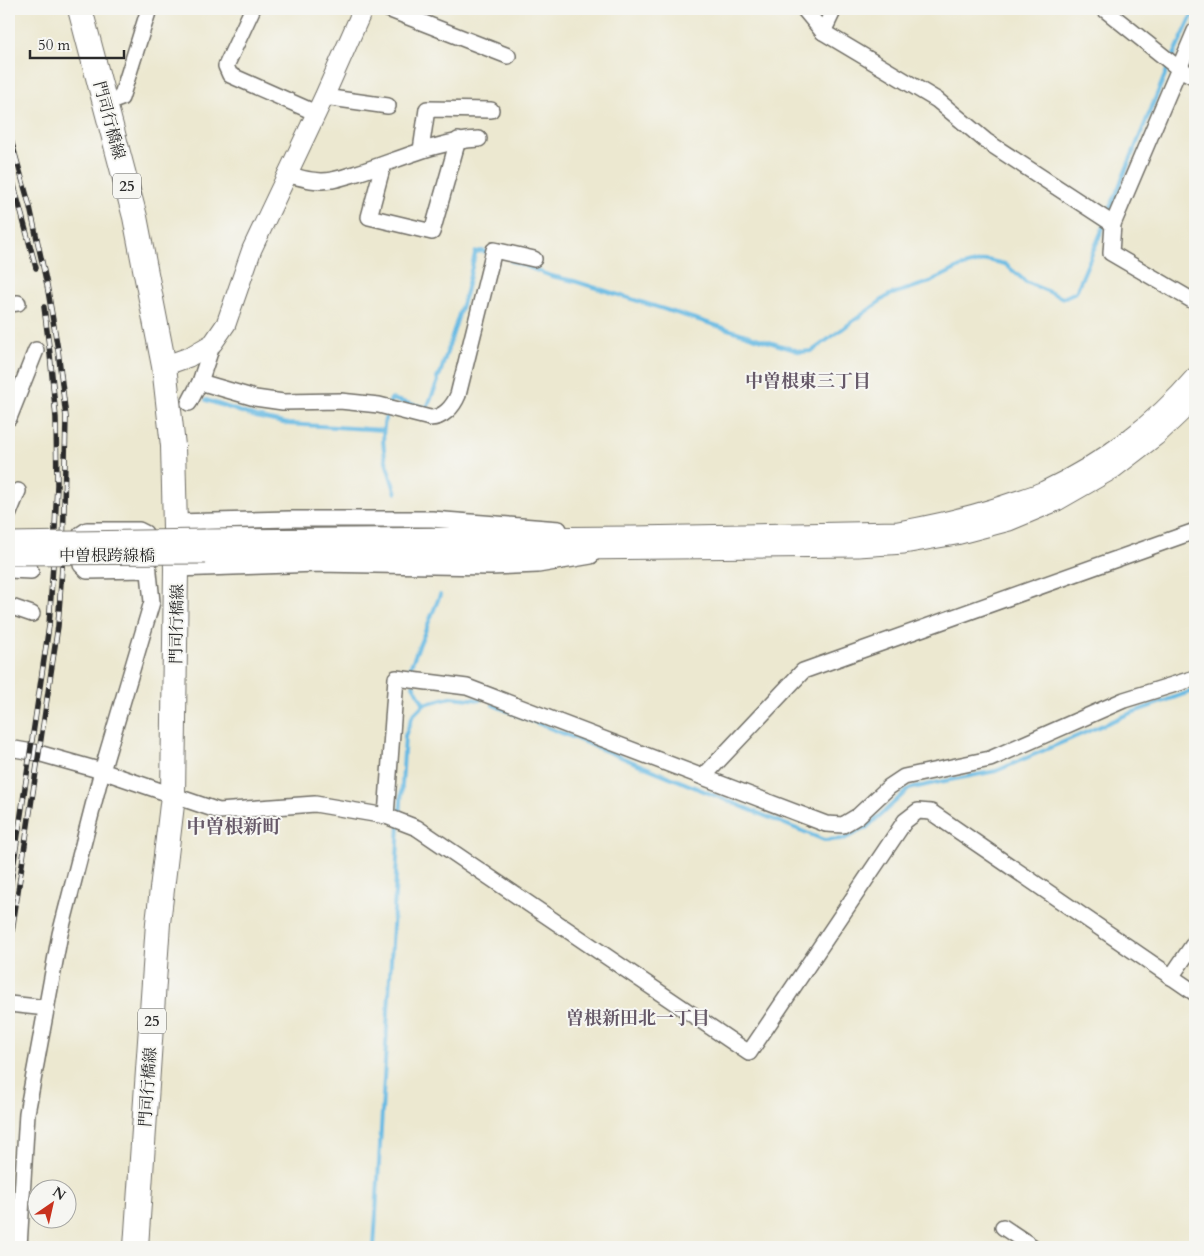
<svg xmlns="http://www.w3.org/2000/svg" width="1204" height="1256" font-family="Cardo,'Noto Serif JP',serif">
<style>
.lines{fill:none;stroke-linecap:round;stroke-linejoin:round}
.stream{stroke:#67bae3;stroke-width:4}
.minor-casing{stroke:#6f6d65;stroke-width:18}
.tertiary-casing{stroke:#6f6d65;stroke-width:21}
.primary-casing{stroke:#6f6d65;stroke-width:26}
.minor{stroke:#fff;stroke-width:15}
.tertiary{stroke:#fff;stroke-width:19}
.primary{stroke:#fff;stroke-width:24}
.rail-casing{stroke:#2b2b2b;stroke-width:5.5}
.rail{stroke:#f6f6f2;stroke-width:4;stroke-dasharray:11;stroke-linecap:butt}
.tertiary-bridge-casing{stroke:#6f6d65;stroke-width:21;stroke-linecap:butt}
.tertiary-bridge{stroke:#fff;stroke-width:19}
.labels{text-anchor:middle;stroke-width:4;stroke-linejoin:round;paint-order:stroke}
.shield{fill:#f6f6f2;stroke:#686867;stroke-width:1}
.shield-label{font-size:15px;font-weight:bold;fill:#2b2b2b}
.street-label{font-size:16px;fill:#2b2b2b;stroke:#f6f6f2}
.neighbourhood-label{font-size:18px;font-weight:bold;fill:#665968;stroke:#f6f6f2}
.quarter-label{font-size:19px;font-weight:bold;fill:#665968;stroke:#f6f6f2}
</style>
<rect width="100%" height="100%" fill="#f6f6f2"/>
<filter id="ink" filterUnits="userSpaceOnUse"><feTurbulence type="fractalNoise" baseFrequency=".02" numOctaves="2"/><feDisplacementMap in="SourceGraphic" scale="10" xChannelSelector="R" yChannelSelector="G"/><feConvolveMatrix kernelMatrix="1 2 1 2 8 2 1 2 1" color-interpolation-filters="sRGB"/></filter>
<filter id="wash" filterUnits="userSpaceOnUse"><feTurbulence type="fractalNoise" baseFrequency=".0096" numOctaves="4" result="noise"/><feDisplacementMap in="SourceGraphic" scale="20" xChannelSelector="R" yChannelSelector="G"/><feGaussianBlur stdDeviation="1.12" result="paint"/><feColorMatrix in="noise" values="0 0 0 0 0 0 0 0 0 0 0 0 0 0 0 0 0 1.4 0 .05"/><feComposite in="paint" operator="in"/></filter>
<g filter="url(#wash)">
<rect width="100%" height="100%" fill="#ece8d0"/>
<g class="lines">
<g class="stream">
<path d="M1172 59 1195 9"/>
<path d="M1107 216 1169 65"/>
<path d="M511 261 551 276 574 281 801 352 812 351 889 295 930 282 960 267 987 260 1005 264 1026 282 1063 298 1076 292 1105 223"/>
<path d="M206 400 256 417 288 424 383 430"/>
<path d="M389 405 391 399 427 408 438 381 437 378 440 374 466 292 475 254 476 252 482 251 490 253"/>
<path d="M387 412C378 441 386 465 396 493"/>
<path d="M408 676 407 675 440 595"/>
<path d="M413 685 424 704"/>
<path d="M493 705 824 840 844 839 866 828 909 789 935 783 996 771 1131 713 1195 690"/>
<path d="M400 818 405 736 413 715 424 704 451 697 480 700"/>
<path d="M374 1247 399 825"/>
</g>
</g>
</g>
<g filter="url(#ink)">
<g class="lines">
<g class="minor-casing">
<g id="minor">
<path d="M250 9 252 10 226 66 230 75 316 113"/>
<path d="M388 9 508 56"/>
<path d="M804 9 823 32 937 100 986 141 1113 224"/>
<path d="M1104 9 1178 68 1195 77"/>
<path d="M1195 31 1113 224 1111 253 1195 302"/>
<path d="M823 32 834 9"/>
<path d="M324 97 388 106"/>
<path d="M105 104 121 98 149 9"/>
<path d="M421 150 427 109 491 110"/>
<path d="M383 165 369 217 432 232 458 140"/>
<path d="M286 174C301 178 316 183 332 180 339 179 347 176 354 174 395 162 435 141 479 139"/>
<path d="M9 304 18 303"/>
<path d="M200 382 213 343"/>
<path d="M189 403 200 382 255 398 283 402 340 401 379 405 430 418C443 418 453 407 458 395L494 250 534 259"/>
<path d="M9 418 36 350"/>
<path d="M9 513 18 491"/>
<path d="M176 522 290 519H432L559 529"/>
<path d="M176 569 317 564 490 567 538 565 591 556"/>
<path d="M9 570 31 571"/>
<path d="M9 606 32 614"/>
<path d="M9 748 38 753 102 771 219 811 315 804 386 816 417 828 749 1053 905 821 918 811 931 812 1195 993"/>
<path d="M703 777 803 671 1195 531"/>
<path d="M386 816 396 678 467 687 826 824 843 825 858 816 889 787 904 777 990 759 1124 700 1195 678"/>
<path d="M1171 977 1195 942"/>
<path d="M9 1004 47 1008"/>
<path d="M1003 1227 1033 1247"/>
<path d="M19 1247 27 1113 60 934 102 771 152 602 145 533 139 530H87L81 534V565L87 571 149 570"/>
</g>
</g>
<g class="tertiary-casing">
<g id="tertiary">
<path d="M164 366 189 357 213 343 226 324 252 249 324 97 363 9"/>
<path d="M205 539 634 536 898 531C938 524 977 515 1016 501 1025 498 1035 495 1044 491 1101 464 1155 424 1195 377"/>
<path d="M206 554 858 547 904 544 956 535 1009 521 1057 501 1113 469 1156 436 1195 399"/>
</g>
</g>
<g class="primary-casing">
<path id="primary" d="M80 9 135 217 164 366 173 446 176 569 173 796 158 923 136 1247"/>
</g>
<use href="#minor" class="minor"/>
<use href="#tertiary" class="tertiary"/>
<use href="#primary" class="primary"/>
<g class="rail-casing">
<g id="rail">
<path d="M9 133 30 207 47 285 58 350 66 417 63 553 58 626 9 951"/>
<path d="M9 167 36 268"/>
<path d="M9 895 49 626 54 549 57 485 56 418 50 354 44 307"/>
</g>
</g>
<use href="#rail" class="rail"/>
<g class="tertiary-bridge-casing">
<g id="tertiary-bridge">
<path d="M9 542 205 539"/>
<path d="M9 555 206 554"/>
</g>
</g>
<use href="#tertiary-bridge" class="tertiary-bridge"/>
</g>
</g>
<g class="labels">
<g class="shield">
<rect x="113" y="173.5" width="28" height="25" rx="4"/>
<rect x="138" y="1008.5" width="28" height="25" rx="4"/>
</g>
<g class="shield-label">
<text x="127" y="191">25</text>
<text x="152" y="1026">25</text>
</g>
<g class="street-label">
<text transform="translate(110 120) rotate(75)" y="6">門司行橋線</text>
<text x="107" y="561">中曽根跨線橋</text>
<text transform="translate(176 624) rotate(-89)" y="6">門司行橋線</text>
<text transform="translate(147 1087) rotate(-86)" y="6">門司行橋線</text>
</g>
<g class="neighbourhood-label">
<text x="808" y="387">中曽根東三丁目</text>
<text x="638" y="1024">曽根新田北一丁目</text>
</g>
<g class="quarter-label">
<text x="234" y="833">中曽根新町</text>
</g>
</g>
<rect width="1204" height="1256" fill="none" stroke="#f6f6f2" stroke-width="30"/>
<g transform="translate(52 1204) rotate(34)"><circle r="24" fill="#f6f6f2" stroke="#a5a5a2"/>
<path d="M0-4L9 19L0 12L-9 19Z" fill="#c8321e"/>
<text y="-8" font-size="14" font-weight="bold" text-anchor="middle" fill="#2b2b2b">N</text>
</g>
<path d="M30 50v8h94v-8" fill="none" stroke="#2b2b2b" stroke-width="2.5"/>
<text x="38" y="50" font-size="15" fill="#2b2b2b" stroke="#f6f6f2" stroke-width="4" paint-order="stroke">50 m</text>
</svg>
